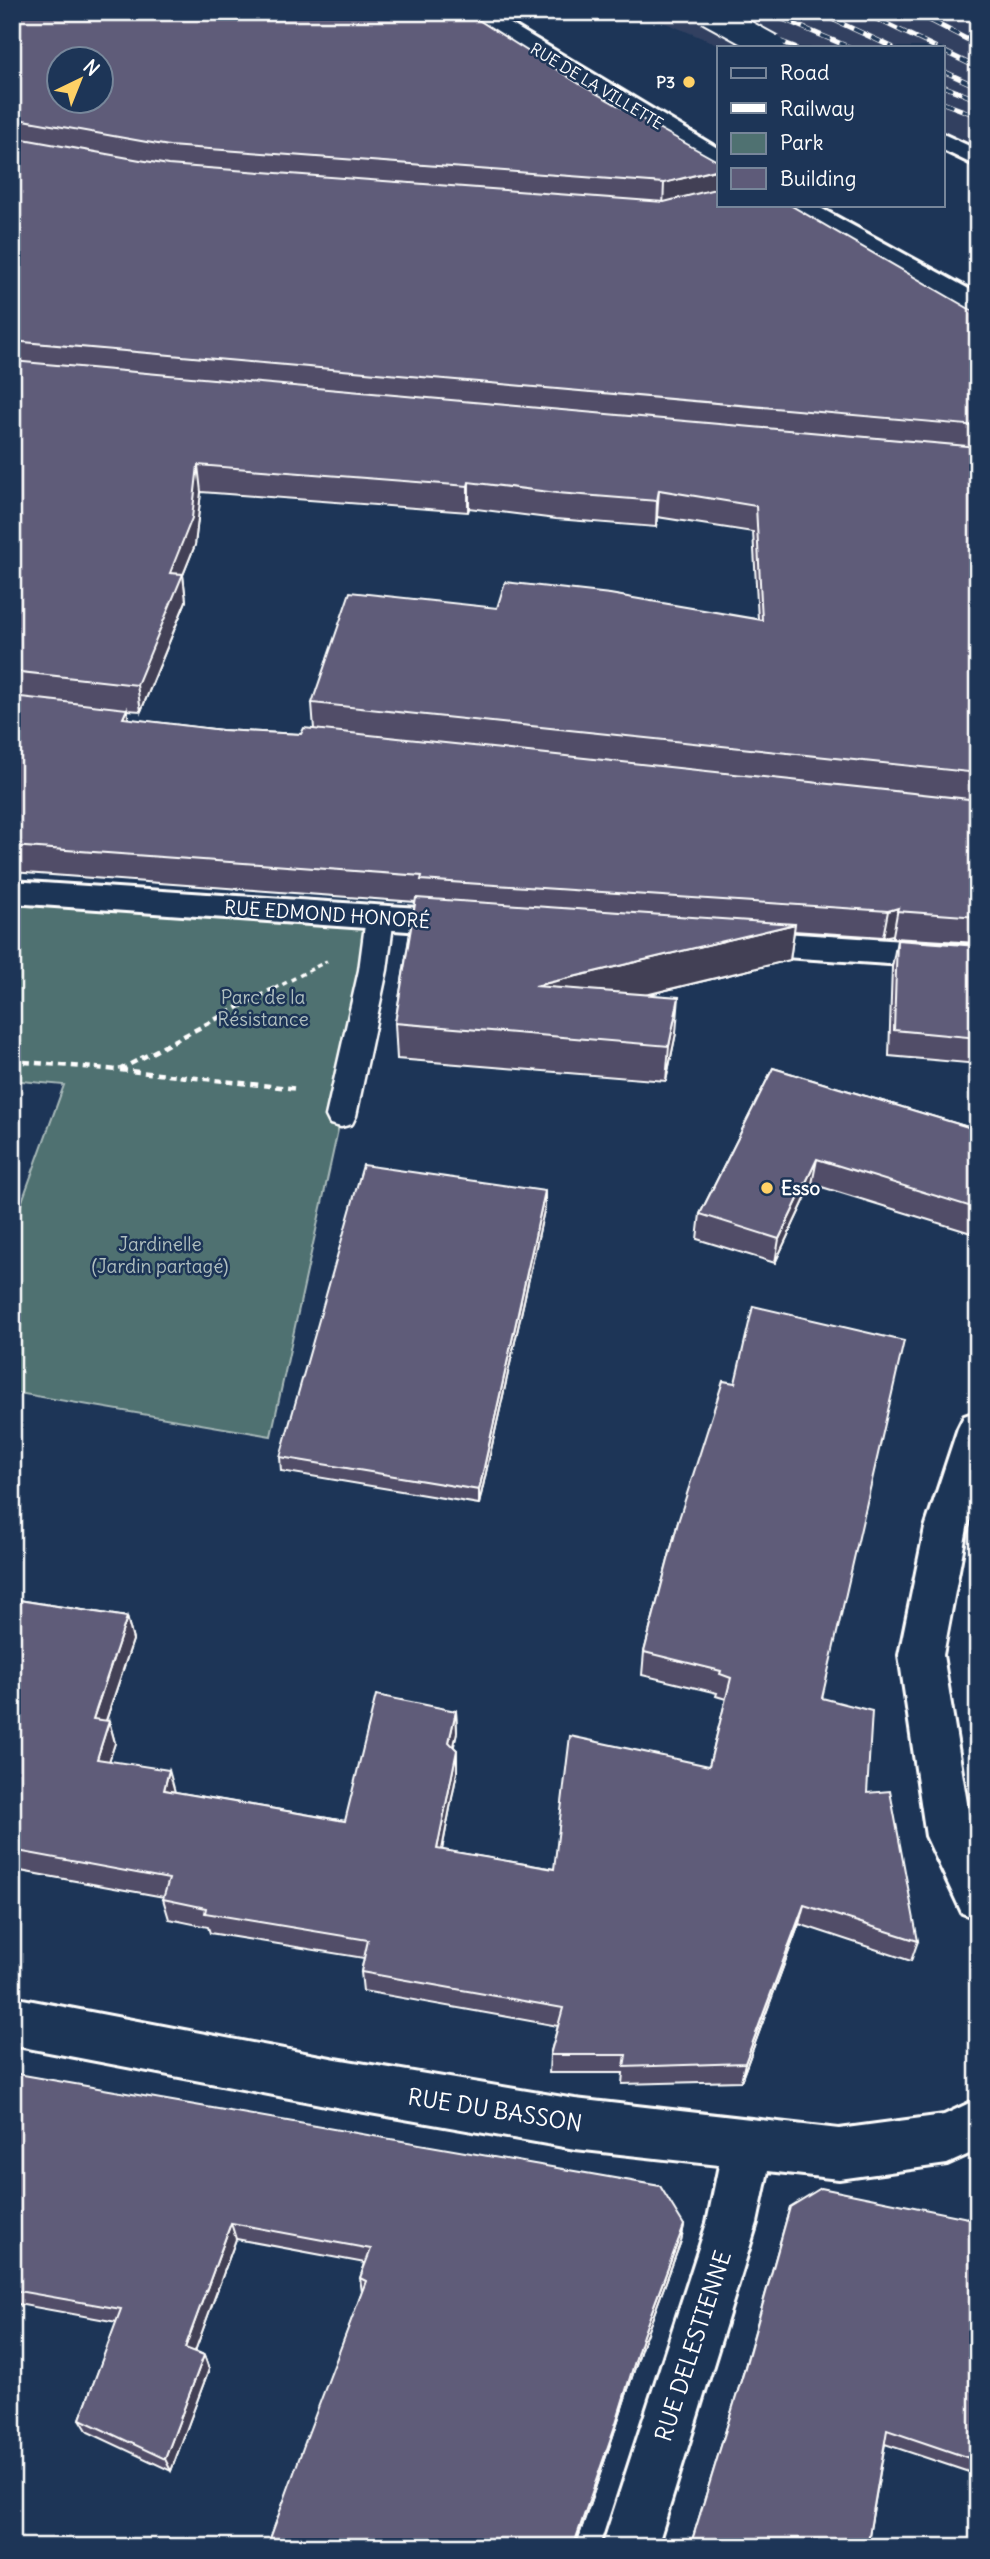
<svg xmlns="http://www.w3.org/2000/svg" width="990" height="2559" font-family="Delius,sans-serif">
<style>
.built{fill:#304061}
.green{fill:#4f7171;stroke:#a7b8b8;stroke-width:2}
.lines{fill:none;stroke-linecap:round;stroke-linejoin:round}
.lane-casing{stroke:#fff;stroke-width:5}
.street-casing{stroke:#fff;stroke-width:6}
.secondary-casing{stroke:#fff;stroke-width:6}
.highway-casing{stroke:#fff;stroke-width:6}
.path-far1{stroke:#fff;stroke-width:3.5;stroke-dasharray:5 4.5;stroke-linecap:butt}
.path{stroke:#fff;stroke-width:4.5;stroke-dasharray:7 5;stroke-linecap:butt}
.lane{fill:#1d3557;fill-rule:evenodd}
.street{fill:#1d3557;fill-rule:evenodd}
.secondary{fill:#1d3557;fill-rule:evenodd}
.highway{fill:#1d3557;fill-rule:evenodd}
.rail-casing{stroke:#fff;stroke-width:5}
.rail{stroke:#1d3557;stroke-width:3.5;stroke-dasharray:10;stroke-linecap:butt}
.highway-bridge-casing{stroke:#fff;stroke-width:28;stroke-linecap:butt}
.highway-bridge{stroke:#1d3557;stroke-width:24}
.wall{fill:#514e68;stroke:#fff;stroke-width:2;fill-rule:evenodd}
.shaded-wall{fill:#424055;stroke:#fff;stroke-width:2}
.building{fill:#5e5b79;stroke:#fff;stroke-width:2;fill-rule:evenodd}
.poi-dot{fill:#ffd166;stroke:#1d3557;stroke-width:2.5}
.labels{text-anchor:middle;stroke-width:5;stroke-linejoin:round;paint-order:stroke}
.far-poi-label{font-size:16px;font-weight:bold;fill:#fff;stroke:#1d3557;text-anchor:end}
.far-street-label{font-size:16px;fill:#fff;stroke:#1d3557}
.street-label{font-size:19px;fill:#fff;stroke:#1d3557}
.park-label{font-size:19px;fill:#b0bfbf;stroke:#1d3557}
.poi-label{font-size:19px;font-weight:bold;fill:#fff;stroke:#1d3557;text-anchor:start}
.near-street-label{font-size:23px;fill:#fff;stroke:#1d3557}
</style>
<rect width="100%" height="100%" fill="#1d3557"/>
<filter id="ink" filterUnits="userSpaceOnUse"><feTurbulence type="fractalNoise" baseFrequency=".0143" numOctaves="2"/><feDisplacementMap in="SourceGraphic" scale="14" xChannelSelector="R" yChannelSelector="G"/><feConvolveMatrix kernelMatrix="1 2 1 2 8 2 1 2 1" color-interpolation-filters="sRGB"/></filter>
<g filter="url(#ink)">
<path class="built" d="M639 12H978V154L943 137V47H724Z"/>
<path class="green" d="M12 892 380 917 373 970 271 1436 12 1392V1229L64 1085 12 1080Z"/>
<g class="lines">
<g class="lane-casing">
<path id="lane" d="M380 907 390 910 394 917 387 970 356 1116 352 1124 341 1127 330 1124 326 1116 359 970 366 917 370 910Z"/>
</g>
<g class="street-casing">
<g id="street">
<path d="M12 881 464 911 476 915 481 923 476 931 464 935 12 903Z"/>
<path d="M741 930 978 946V970L741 954 729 950 724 942 729 934Z"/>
<path d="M12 1997 336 2059 575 2099 839 2129 944 2115 978 2099V2150L947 2164 839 2179 768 2171 757 2223 657 2547H602L707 2223 719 2165 575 2149 336 2107 12 2045Z"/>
</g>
</g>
<g class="secondary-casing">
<g id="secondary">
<path d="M464 12H491L719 149V166L711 164 467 17Z"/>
<path d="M785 205H815L978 294V313L969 310 788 210Z"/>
<path d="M978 1411V1493L967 1528 943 1655 972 1834 978 1847V1919L962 1913 926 1836 899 1655 925 1528 958 1428 964 1416Z"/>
</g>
</g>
<g class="highway-casing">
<path id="highway" d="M943 134 978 150V167L943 150Z"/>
</g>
<path class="path-far1" d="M274 989 327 961"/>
<g class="path">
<path d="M12 1061 119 1070 277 987"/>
<path d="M120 1070 299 1089"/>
</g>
<use href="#lane" class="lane"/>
<use href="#street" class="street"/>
<use href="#secondary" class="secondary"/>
<use href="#highway" class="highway"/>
<g class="rail-casing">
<g id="rail">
<path d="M702 12 795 47"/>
<path d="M766 12 849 47"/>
<path d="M817 12 892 47"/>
<path d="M862 12 935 47"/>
<path d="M914 12 978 45"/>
<path d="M943 51 978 68"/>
<path d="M943 71 978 87"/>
<path d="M943 86 978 100"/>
<path d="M943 103 978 116"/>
</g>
</g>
<use href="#rail" class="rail"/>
<g class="highway-bridge-casing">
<path id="highway-bridge" d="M708 12 772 47"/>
</g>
<use href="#highway-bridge" class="highway-bridge"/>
</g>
<g class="wall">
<path d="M12 12H466L719 205 978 314V943L893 938V935L883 937 794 931 790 960 646 995 676 1033 666 1081 397 1059 395 1023 415 902 12 872ZM201 492 468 512 469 508 556 519 656 527 657 517 753 532 758 619 497 608 312 703 314 729 301 734 222 730 128 719 127 710 141 711 186 601 183 575 195 545Z"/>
<path d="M897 940 978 946V1064L889 1056 892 967Z"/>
<path d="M773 1068 978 1130V1216L971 1233 812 1184 775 1263 697 1239 700 1214Z"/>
<path d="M545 1191V1206L479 1504 281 1471 280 1457Z"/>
<path d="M678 1522 822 1698 867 1793 918 1941 911 1961 799 1924 741 2081 622 2084 623 2073H549L550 2055 558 2026 363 1991 361 1972 364 1958 210 1933 208 1927 169 1919 163 1899 164 1897 15 1870 12 1862V1599L127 1617 133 1640 106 1721H109L115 1743 109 1761 175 1792 345 1821 456 1711 457 1732 453 1747 457 1750V1772L442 1850 554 1869 709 1766 726 1699 716 1696 717 1693 642 1675 644 1652Z"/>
<path d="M12 2073 684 2225 681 2241 641 2349 612 2439 575 2547H267L362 2292 360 2278 365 2263 236 2239 195 2351 204 2355 209 2369 171 2471 88 2432 80 2419 117 2322 12 2303Z"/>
<path d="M790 2207 978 2220V2475L885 2444 867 2547H690L740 2384Z"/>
</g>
<g class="shaded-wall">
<path d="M719 169 718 193 663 208 664 183Z"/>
<path d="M198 465 201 492 195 545 183 575 186 601 141 711 137 685Z"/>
<path d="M469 482V508L468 512V486Z"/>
<path d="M659 490 657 517 656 527 657 501Z"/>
<path d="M127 709 131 736 123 718Z"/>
<path d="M898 908 893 935 883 937 888 911Z"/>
<path d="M795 924 790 960 534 1022 535 986Z"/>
<path d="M679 997 676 1033 666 1081 669 1046Z"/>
<path d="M817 1159 812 1184 775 1263 779 1239Z"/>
<path d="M545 1191V1206L479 1504V1490Z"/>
<path d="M978 1209V1216L971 1233Z"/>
<path d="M127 1617 133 1640 99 1741 93 1719Z"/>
<path d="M456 1711 457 1732 450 1764 449 1742Z"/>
<path d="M109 1721 115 1743 103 1780 97 1759Z"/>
<path d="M457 1750V1772L438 1870 437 1849Z"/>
<path d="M169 1770 175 1792 164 1790Z"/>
<path d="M804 1905 799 1924 741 2081 745 2063Z"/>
<path d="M231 2223 236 2239 191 2362 185 2348Z"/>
<path d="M684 2225 681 2241 641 2349 612 2439 575 2547H573L643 2335Z"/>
<path d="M204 2355 209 2369 171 2471 165 2459Z"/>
</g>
<g class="building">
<path d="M12 12H466L581 85 719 162V169L664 183 169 146 12 118ZM60 60H102V102H60Z"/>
<path d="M12 137 168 165 664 202 719 188V205H790L978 314V426L12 341Z"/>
<path d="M12 361 978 447V773L312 703 350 592 497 608 505 582 610 594 762 620 756 506 659 490 657 501 557 493 469 482 468 486 198 465 192 518 170 573 183 574 137 685 12 671Z"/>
<path d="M12 696 127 709 123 718 222 730 301 734 304 728 978 800V917L897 911 898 908 888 911 421 880 422 876 12 846Z"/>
<path d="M416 898 795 924 535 986 679 997 669 1046 395 1023Z"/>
<path d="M897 940 978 946V1038L894 1030Z"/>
<path d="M773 1068 978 1130V1209L817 1159 779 1239 700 1214Z"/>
<path d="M363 1165 545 1191 479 1490 280 1457Z"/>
<path d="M753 1306 904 1341 822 1698 872 1711 867 1793 890 1791 918 1941 804 1905 745 2063 624 2067 626 2055H550L563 2008 361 1972 368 1940 205 1913 206 1908 163 1899 169 1879 12 1850V1836L14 1831H12V1599L127 1617 93 1719 109 1721 97 1759 169 1770 164 1790 345 1821 376 1695 456 1711 449 1742 457 1750 437 1849 554 1869 570 1736 709 1766 731 1678 720 1674 721 1671 644 1652 678 1522 723 1381 735 1383Z"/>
<path d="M12 2073 660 2186 684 2225 643 2335 615 2426 573 2547H267L308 2434 366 2281 360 2278 371 2249 231 2223 185 2348 204 2355 165 2459 80 2419 121 2309 12 2290Z"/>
<path d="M821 2188 978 2220V2461L887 2430 867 2547H690L744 2371 790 2207Z"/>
</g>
</g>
<g class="poi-dot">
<circle cx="689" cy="82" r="7"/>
<circle cx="767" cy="1188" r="7"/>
</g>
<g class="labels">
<g class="far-poi-label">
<text x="675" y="88">P3</text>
</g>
<g class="far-street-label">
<text transform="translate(597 86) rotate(31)" y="6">RUE DE LA VILLETTE</text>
</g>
<g class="street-label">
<text transform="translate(327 914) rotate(4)" y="7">RUE EDMOND HONORÉ</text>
</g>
<g class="park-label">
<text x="263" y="1004">Parc de la<tspan x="263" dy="22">Résistance</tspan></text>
<text x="160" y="1251">Jardinelle<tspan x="160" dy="22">(Jardin partagé)</tspan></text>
</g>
<g class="poi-label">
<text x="781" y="1195">Esso</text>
</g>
<g class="near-street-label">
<text transform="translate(495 2110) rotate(9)" y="8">RUE DU BASSON</text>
<text transform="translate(693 2346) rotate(-72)" y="8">RUE DELESTIENNE</text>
</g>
</g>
<rect width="990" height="2559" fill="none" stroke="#1d3557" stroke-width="42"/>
<rect x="21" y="21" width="948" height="2517" fill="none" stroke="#fff" stroke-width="2.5" filter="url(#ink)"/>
<rect x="717" y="46" width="228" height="161" fill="#1d3557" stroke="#77869a" stroke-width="2"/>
<rect x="731" y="68" width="35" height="10" fill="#1d3557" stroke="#77869a" stroke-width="2"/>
<text x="780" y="80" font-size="21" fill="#ffffff">Road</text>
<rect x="731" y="103" width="35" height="10" fill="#ffffff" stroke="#77869a" stroke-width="2"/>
<text x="780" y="116" font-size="21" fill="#ffffff">Railway</text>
<rect x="731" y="133" width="35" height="21" fill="#4f7171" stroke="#77869a" stroke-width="2"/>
<text x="780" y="150" font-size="21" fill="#ffffff">Park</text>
<rect x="731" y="168" width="35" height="21" fill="#5e5b79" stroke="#77869a" stroke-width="2"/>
<text x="780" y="186" font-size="21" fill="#ffffff">Building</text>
<g transform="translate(80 80) rotate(43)"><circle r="33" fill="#1d3557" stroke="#77869a" stroke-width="2"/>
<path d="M0-5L12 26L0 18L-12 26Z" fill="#ffd166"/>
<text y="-10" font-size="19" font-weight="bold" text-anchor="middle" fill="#ffffff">N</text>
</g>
</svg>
